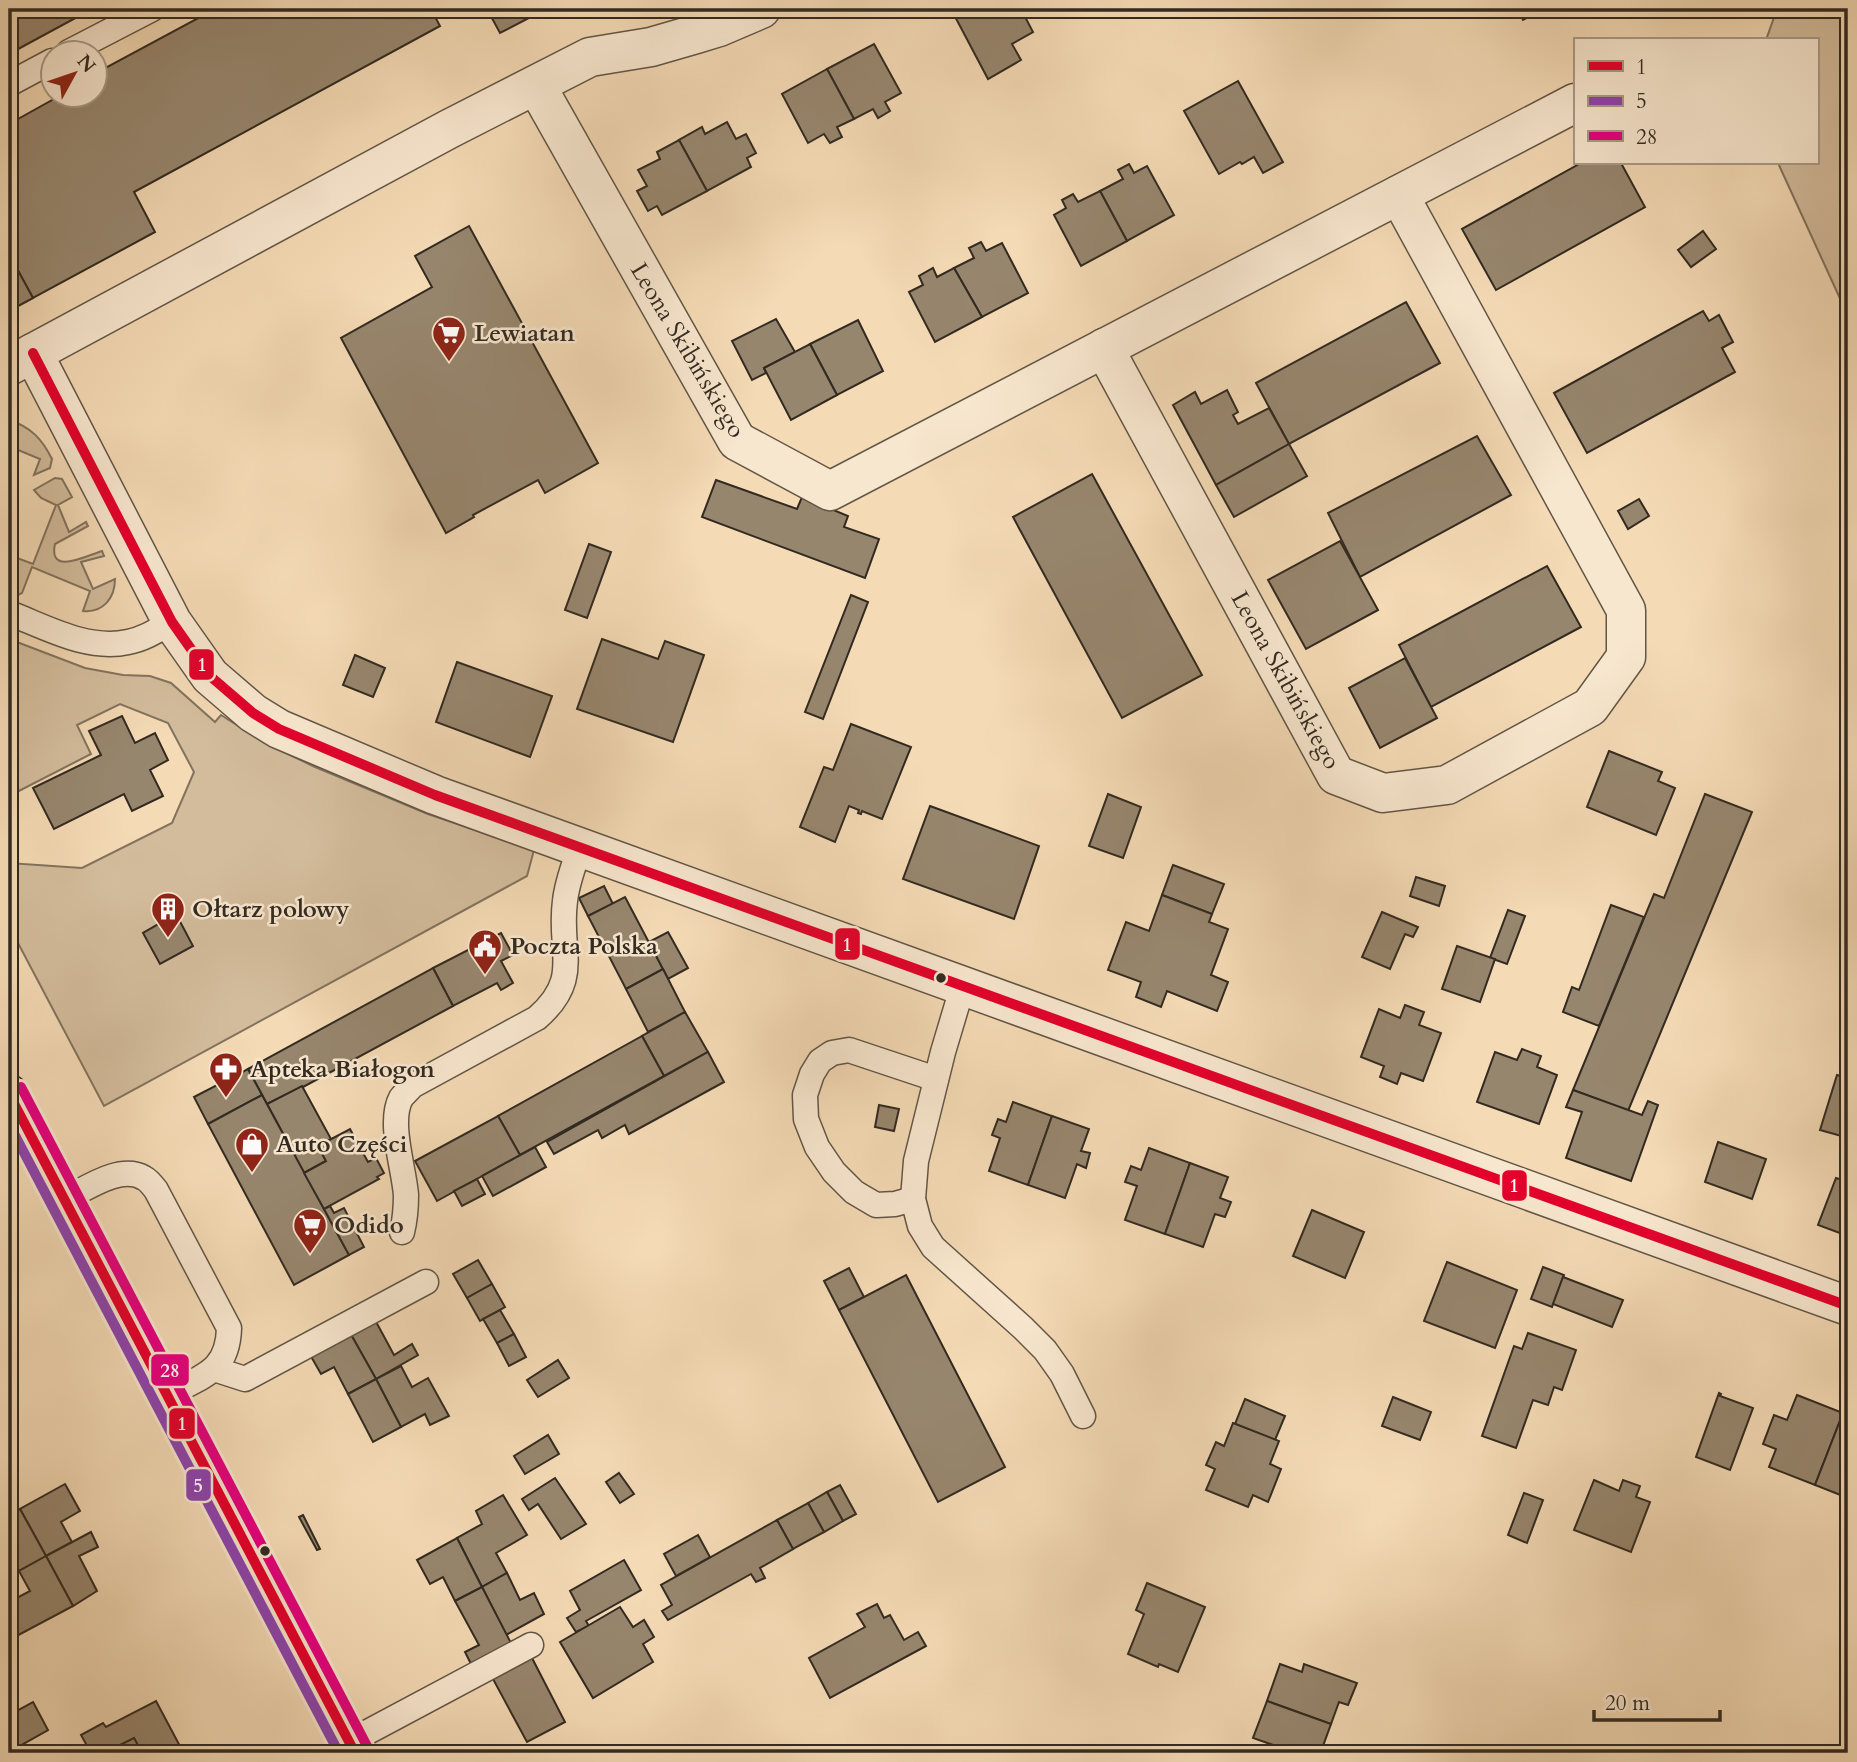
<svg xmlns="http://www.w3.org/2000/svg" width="1857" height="1762" font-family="Cardo,serif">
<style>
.green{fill:#d3bc9c;stroke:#82735e;stroke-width:2}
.building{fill:#97866e;stroke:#322a21;stroke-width:2}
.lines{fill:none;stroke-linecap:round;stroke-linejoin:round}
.service-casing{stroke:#625646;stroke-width:27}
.minor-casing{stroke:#625646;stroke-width:41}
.secondary-casing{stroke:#322a21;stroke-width:41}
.service{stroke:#f8e7cf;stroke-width:24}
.minor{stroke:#f8e7cf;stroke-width:38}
.secondary{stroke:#f8e7cf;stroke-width:38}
.bus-1-casing{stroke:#f8e7cf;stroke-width:16}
.bus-2-casing{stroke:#f8e7cf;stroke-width:16}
.bus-3-casing{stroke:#f8e7cf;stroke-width:16}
.bus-1{stroke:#e4002b;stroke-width:10}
.bus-2{stroke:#8e44ad;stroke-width:10}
.bus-3{stroke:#e5007d;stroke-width:10}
.bus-dot{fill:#322a21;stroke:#f8e7cf;stroke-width:2.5}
.labels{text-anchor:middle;stroke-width:5;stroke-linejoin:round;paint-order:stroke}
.poi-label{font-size:24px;font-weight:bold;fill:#322a21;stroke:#f8e7cf;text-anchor:start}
.street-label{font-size:24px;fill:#322a21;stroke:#f8e7cf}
.line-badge{stroke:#f8e7cf;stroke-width:2.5}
.badge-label{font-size:19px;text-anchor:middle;font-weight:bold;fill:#fff}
</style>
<rect width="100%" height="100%" fill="#f4dab5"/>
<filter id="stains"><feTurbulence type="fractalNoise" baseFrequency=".00286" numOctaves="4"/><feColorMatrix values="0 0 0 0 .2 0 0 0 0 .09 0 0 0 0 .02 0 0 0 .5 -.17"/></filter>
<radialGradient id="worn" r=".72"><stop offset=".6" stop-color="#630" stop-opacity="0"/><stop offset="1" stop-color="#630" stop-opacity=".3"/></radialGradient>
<g class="green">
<path d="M1777 9H1848V316L1778 163H1817V40H1766Z"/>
<path d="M9 420C31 427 42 439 52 459L50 468 34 475 40 459 11 447 9 451Z"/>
<path d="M55 478 62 479 72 497 58 505 69 532 86 522 88 526 55 544C48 576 86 556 102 551L104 556 81 562 93 589 115 579C115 598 103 613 83 611L90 591 32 567 22 593 16 596 9 591V555L33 564 56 505 41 498 34 490Z"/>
<path d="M9 639 85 668 123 675 150 676 171 683 215 722 221 715 265 743 315 767 428 814 534 850 527 876 104 1106 9 926V863L82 868 172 823 194 772 168 723 120 704 77 725 91 754 9 796Z"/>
</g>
<g class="building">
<path d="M9 9H92L9 54Z"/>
<path d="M215 9H431L440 26 134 192 155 232 33 298 9 254V124L63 94H94V74Z"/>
<path d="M487 9H546L500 33Z"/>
<path d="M951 9H1021L1033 32 1012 44 1021 60 988 79Z"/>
<path d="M1508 9H1544L1523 20 1520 14 1513 17Z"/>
<path d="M874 44 901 93 885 102 890 111 878 118 873 109 854 119 827 69Z"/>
<path d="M827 69 854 119 837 127 842 137 830 143 824 134 808 143 782 94Z"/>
<path d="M1238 81 1283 162 1263 173 1254 157 1242 164 1240 162 1219 174 1184 111Z"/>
<path d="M727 122 736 139 746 134 756 153 747 158 751 167 707 191 679 140 702 127 705 134Z"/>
<path d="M679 140 707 191 662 215 657 206 648 211 637 191 647 186 638 170 660 159 657 152Z"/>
<path d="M1581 163H1621L1645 207 1496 290 1462 229Z"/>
<path d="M1129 164 1134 173 1147 166 1174 215 1127 241 1100 191 1123 179 1118 170Z"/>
<path d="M1100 191 1127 241 1081 266 1054 215 1066 208 1062 200 1073 194 1078 202Z"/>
<path d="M469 226 598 463 545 493 538 480 473 515 474 517 446 533 341 338 432 287 415 256Z"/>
<path d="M1703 231 1716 249 1691 267 1678 250Z"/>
<path d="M981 242 986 251 1002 243 1028 293 982 317 954 268 974 258 969 248Z"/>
<path d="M9 254 33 298 9 311Z"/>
<path d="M933 268 937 277 954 268 982 317 935 342 909 292 923 285 919 276Z"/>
<path d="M1406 302 1440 363 1289 444 1256 383Z"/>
<path d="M1703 311 1709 321 1719 315 1733 342 1722 348 1735 372 1587 453 1554 393Z"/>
<path d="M776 319 795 352 764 368 766 373 752 380 732 341Z"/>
<path d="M858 320 883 371 837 395 810 344Z"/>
<path d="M810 344 837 395 791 420 764 368Z"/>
<path d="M1227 390 1238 412 1233 415 1238 424 1269 408 1289 444 1216 485 1173 405 1195 392 1201 404Z"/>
<path d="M1477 436 1511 495 1360 577 1328 513Z"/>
<path d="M1289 444 1307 476 1234 517 1216 485Z"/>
<path d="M1092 474 1202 675 1122 718 1013 517Z"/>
<path d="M716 480 797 509 802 497 848 516 844 527 879 539 865 578 702 517Z"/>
<path d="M1639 499 1649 516 1628 529 1618 511Z"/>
<path d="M1340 541 1378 610 1306 649 1268 580Z"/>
<path d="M589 544 611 552 587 618 565 610Z"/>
<path d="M1547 566 1581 627 1431 707 1399 645Z"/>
<path d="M851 595 868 602 823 719 805 712Z"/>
<path d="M602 639 658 659 665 641 704 655 673 742 577 709Z"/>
<path d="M355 655 385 668 373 697 343 685Z"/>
<path d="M1405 658 1437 718 1380 748 1349 688Z"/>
<path d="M457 662 552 696 530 757 436 722Z"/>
<path d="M122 716 135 743 155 733 168 760 150 770 163 796 132 811 124 794 54 829 33 788 101 755 89 731Z"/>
<path d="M851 724 911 747 882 819 862 811 861 814 858 813 859 810 849 806 835 842 800 827 824 767 833 770Z"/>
<path d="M1609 751 1662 772 1658 781 1675 788 1656 835 1587 807Z"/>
<path d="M1108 794 1141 807 1123 858 1089 846Z"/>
<path d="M1705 794 1752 812 1628 1111 1573 1090 1654 894 1664 898Z"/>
<path d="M930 806 1039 846 1014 919 903 879Z"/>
<path d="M1173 865 1224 884 1212 914 1162 895Z"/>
<path d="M1416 877 1445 886 1439 906 1410 896Z"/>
<path d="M604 886 613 904 588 916 579 898Z"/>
<path d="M1162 895 1212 914 1209 922 1228 929 1211 975 1228 982 1217 1011 1167 991 1161 1007 1136 997 1141 982 1108 970 1126 922 1149 931Z"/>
<path d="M625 897 663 969 626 989 588 916Z"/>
<path d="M1611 905 1644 917 1599 1026 1563 1012 1572 987 1579 990Z"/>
<path d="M1508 910 1525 916 1507 964 1490 958Z"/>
<path d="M1382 912 1418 927 1413 937 1405 934 1390 969 1362 957Z"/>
<path d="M176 914 193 946 160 964 143 933Z"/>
<path d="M668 932 688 968 668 979 649 942Z"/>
<path d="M501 933 513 955 501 961 513 983 501 990 497 983 453 1006 433 968Z"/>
<path d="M1457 946 1495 959 1480 1002 1442 989Z"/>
<path d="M433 968 453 1006 303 1087 267 1104 248 1069Z"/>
<path d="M663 969 685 1012 648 1032 626 989Z"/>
<path d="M1405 1005 1424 1012 1419 1025 1441 1033 1423 1081 1401 1073 1397 1084 1380 1077 1384 1066 1361 1057 1379 1009 1400 1018Z"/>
<path d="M685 1012 708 1052 664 1076 642 1036Z"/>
<path d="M642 1036 664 1076 520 1155 498 1116Z"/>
<path d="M1522 1049 1541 1056 1537 1067 1557 1075 1539 1124 1477 1102 1495 1052 1517 1060Z"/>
<path d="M708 1052 724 1082 629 1134 625 1125 602 1138 598 1130 554 1154 547 1142Z"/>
<path d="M248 1069 262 1095 208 1124 194 1097Z"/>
<path d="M1837 1075 1848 1078V1125L1845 1137 1820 1130Z"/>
<path d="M302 1086 331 1139 318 1146 326 1161 304 1173 267 1104Z"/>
<path d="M1573 1090 1642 1115 1648 1101 1658 1105 1631 1181 1566 1158 1582 1112 1566 1107Z"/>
<path d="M262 1095 349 1255 294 1285 208 1124Z"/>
<path d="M1013 1102 1052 1116 1028 1185 989 1171 1000 1138 992 1135 998 1119 1006 1122Z"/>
<path d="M879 1105 899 1109 894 1131 875 1127Z"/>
<path d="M498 1116 520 1155 437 1201 415 1161Z"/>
<path d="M1052 1116 1089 1129 1081 1151 1090 1153 1086 1168 1077 1164 1065 1198 1028 1185Z"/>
<path d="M350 1129 368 1162 376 1158 384 1173 377 1177 379 1179 324 1209 304 1173 326 1161 318 1146Z"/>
<path d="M1718 1142 1766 1159 1752 1199 1705 1182Z"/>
<path d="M535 1147 546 1167 493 1196 482 1176Z"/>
<path d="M1149 1148 1190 1163 1165 1234 1125 1220 1137 1186 1125 1182 1131 1166 1141 1170Z"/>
<path d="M1190 1163 1228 1177 1220 1198 1231 1202 1225 1217 1215 1214 1203 1247 1165 1234Z"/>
<path d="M1836 1178 1848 1182V1236L1818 1225Z"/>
<path d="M477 1179 485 1194 462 1206 454 1191Z"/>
<path d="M330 1206 334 1213 344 1208 364 1247 349 1255 324 1209Z"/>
<path d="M1312 1210 1364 1232 1345 1278 1293 1256Z"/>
<path d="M478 1260 492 1284 467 1298 453 1274Z"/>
<path d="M1447 1262 1517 1290 1495 1348 1424 1321Z"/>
<path d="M1543 1267 1564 1275 1552 1307 1531 1299Z"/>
<path d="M849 1268 864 1297 839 1310 824 1281Z"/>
<path d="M906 1275 1005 1467 938 1502 839 1310Z"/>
<path d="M1563 1277 1623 1300 1612 1327 1553 1304Z"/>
<path d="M492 1284 505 1307 480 1321 467 1298Z"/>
<path d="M500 1310 514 1334 497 1343 483 1319Z"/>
<path d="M374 1318 394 1355 412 1344 418 1355 376 1379 349 1331Z"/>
<path d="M349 1331 376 1379 348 1394 334 1367 321 1374 309 1353Z"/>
<path d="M1528 1333 1576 1350 1562 1390 1554 1387 1548 1405 1533 1400 1516 1448 1482 1436 1514 1346 1522 1349Z"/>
<path d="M514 1334 526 1357 509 1366 497 1343Z"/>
<path d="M558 1360 569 1378 538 1397 527 1380Z"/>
<path d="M401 1366 412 1387 428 1378 449 1416 430 1425 425 1414 401 1427 376 1379Z"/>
<path d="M376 1379 401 1427 373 1442 348 1394Z"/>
<path d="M1719 1393 1721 1394 1720 1396 1753 1408 1730 1470 1696 1457Z"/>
<path d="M1797 1395 1843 1413 1815 1485 1769 1467 1776 1449 1763 1444 1774 1415 1787 1420Z"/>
<path d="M1393 1397 1431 1412 1420 1440 1382 1426Z"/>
<path d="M1245 1399 1285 1416 1275 1440 1235 1424Z"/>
<path d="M1843 1413 1848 1415V1498L1815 1485Z"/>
<path d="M1233 1423 1279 1441 1270 1464 1281 1469 1268 1502 1253 1495 1248 1507 1206 1490 1215 1469 1206 1465 1216 1442 1224 1446Z"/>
<path d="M548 1435 559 1454 525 1474 514 1456Z"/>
<path d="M619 1473 634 1494 620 1503 606 1482Z"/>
<path d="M555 1478 586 1524 561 1539 538 1504 529 1510 522 1499Z"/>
<path d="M1594 1480 1619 1491 1623 1480 1640 1486 1636 1497 1650 1502 1631 1552 1574 1530Z"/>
<path d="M65 1484 80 1511 61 1522 72 1542 46 1556 20 1509Z"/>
<path d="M840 1485 856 1514 843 1521 827 1492Z"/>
<path d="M827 1492 843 1521 824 1532 808 1503Z"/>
<path d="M1524 1493 1543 1500 1527 1543 1508 1535Z"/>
<path d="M503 1495 527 1535 496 1553 507 1573 482 1587 457 1538 482 1524 476 1511Z"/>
<path d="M808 1503 824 1532 793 1549 777 1520Z"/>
<path d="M20 1509 46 1556 19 1571 9 1552V1515Z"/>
<path d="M303 1515 320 1549 317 1550 299 1517Z"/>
<path d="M777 1520 793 1549 760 1568 765 1578 756 1582 751 1574 668 1620 662 1611 672 1605 661 1585Z"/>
<path d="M91 1532 98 1547 79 1556 97 1591 73 1606 46 1556Z"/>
<path d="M698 1535 710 1557 676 1576 664 1554Z"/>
<path d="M457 1538 482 1587 455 1601 443 1577 430 1584 417 1560Z"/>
<path d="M46 1556 73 1606 9 1640V1602L30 1591 19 1571Z"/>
<path d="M624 1560 641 1590 586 1621 589 1626 576 1632 567 1618 580 1610 570 1591Z"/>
<path d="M507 1573 520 1600 534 1593 544 1614 506 1635 482 1587Z"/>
<path d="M1147 1583 1205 1607 1178 1672 1159 1664 1158 1667 1128 1654 1144 1614 1136 1610Z"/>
<path d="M482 1587 513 1647 473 1668 465 1652 479 1645 455 1601Z"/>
<path d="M877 1604 884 1618 890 1615 904 1640 918 1632 926 1646 830 1698 809 1658 865 1627 857 1614Z"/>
<path d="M620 1607 633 1627 644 1620 654 1637 643 1644 653 1662 593 1698 560 1642Z"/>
<path d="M532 1658 565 1722 527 1742 493 1679Z"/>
<path d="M1280 1664 1302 1672 1304 1664 1357 1683 1348 1705 1339 1702 1331 1724 1267 1701Z"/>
<path d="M156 1701 181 1748 171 1753H142L134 1738 105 1753H91L81 1735 103 1723 106 1727Z"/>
<path d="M1267 1701 1331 1724 1323 1746 1332 1749 1331 1753H1277L1273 1752 1276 1746 1253 1738Z"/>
<path d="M33 1702 48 1730 9 1752V1715Z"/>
<path d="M134 1738 142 1753H119L116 1747Z"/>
</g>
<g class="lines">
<g class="service-casing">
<g id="service">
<path d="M69 52 152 9"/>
<path d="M9 84 52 61"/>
<path d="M9 613C46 627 87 651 128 642 144 639 158 630 172 622"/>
<path d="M963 985 943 1052 916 1161 913 1199 920 1226 933 1247 1023 1328 1045 1350 1062 1374 1083 1416"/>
<path d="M65 1199C86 1189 120 1164 144 1178 148 1180 153 1186 156 1190L229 1328C228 1372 202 1376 168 1395"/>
<path d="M913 1199 895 1204 876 1205 854 1192 834 1172 817 1147 806 1119 805 1095 812 1074 820 1061 832 1053 849 1050 936 1079"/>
<path d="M402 1232C405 1220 406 1208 406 1195 404 1168 388 1122 401 1098 404 1094 409 1090 412 1086L537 1018C583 978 558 951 565 901 567 882 574 865 580 847"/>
<path d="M214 1369 245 1379 426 1282"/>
<path d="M349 1742 531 1645"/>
</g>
</g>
<g class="minor-casing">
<g id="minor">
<path d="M536 85 737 441 830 491 1575 103"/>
<path d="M1104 348 1336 775 1383 793 1447 785 1590 707 1626 657V610L1399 195"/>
<path d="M33 353 172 622 210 676 253 713 279 729 435 795 1848 1306"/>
<path d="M9 366 449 129 590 57 651 47 696 34 719 27 761 9"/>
</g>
</g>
<g class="secondary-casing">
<path id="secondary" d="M9 1094 355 1753"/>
</g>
<use href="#service" class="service"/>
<use href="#minor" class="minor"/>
<use href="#secondary" class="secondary"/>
<g class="bus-1-casing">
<g id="bus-1">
<path d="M33 353 172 622 210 676 253 713 279 729 435 795 1848 1306"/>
<path d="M9 1094 355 1753"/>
</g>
</g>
<g class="bus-2-casing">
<path id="bus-2" d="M9 1124 339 1753"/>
</g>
<g class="bus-3-casing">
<path id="bus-3" d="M21 1087 367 1746"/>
</g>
<use href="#bus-1" class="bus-1"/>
<use href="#bus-2" class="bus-2"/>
<use href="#bus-3" class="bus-3"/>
</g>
<defs>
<g id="supermarket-pin" transform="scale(1.75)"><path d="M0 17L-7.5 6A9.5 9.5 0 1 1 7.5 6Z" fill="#8f2418" stroke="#f8e7cf"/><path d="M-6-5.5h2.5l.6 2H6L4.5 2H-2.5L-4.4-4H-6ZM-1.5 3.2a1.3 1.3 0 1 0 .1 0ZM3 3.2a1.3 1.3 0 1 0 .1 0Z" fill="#fff"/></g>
<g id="building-pin" transform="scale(1.75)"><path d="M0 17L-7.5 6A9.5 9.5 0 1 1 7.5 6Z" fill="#8f2418" stroke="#f8e7cf"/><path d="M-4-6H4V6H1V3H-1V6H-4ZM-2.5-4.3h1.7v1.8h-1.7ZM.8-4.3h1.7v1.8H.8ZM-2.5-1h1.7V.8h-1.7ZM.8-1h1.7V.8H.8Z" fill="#fff"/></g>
<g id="civic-pin" transform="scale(1.75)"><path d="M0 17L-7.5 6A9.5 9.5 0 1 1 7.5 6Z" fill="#8f2418" stroke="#f8e7cf"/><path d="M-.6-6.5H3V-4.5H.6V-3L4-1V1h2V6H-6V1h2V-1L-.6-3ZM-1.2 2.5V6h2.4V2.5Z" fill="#fff"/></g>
<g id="pharmacy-pin" transform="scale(1.75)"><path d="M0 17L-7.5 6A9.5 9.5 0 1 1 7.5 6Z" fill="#8f2418" stroke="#f8e7cf"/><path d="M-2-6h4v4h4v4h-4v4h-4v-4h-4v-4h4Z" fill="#fff"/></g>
<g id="shop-pin" transform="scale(1.75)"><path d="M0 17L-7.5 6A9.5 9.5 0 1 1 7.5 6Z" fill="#8f2418" stroke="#f8e7cf"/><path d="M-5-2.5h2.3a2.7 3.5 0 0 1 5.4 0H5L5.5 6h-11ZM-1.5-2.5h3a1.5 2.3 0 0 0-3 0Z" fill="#fff"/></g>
</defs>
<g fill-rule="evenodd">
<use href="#supermarket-pin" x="449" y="333"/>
<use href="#building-pin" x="168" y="909"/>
<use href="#civic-pin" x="485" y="946"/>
<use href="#pharmacy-pin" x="226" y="1069"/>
<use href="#shop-pin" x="252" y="1144"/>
<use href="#supermarket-pin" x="310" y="1225"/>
</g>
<g class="bus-dot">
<circle cx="941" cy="978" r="6"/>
<circle cx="265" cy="1551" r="6"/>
</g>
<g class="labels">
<g class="poi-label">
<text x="474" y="341">Lewiatan</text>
<text x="192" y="917">Ołtarz polowy</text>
<text x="510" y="954">Poczta Polska</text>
<text x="250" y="1077">Apteka Białogon</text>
<text x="276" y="1152">Auto Części</text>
<text x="334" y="1233">Odido</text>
</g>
<g class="street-label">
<text transform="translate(688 350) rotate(59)" y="8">Leona Skibińskiego</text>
<text transform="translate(1286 680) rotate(61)" y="8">Leona Skibińskiego</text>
</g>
</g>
<g class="line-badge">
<rect x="188" y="648" width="27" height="33" rx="7" fill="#e4002b"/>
<rect x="834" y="927" width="27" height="34" rx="7" fill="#e4002b"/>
<rect x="1501" y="1169" width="27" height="33" rx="7" fill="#e4002b"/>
<rect x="150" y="1353" width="40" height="34" rx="7" fill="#e5007d"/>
<rect x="168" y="1407" width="28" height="33" rx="7" fill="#e4002b"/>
<rect x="185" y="1468" width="27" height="34" rx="7" fill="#8e44ad"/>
</g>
<g class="badge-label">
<text x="202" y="671">1</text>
<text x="847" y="951">1</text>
<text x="1514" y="1192">1</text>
<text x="170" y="1377">28</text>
<text x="182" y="1430">1</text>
<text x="198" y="1492">5</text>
</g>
<rect width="1857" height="1762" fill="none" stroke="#f4dab5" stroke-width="35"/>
<rect x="10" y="10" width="1836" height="1741" fill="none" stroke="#322a21" stroke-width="3.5"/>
<rect x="18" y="18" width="1822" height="1727" fill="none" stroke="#322a21" stroke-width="2"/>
<rect x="1574" y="38" width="245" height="126" fill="#f8e7cf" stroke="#a99b89" stroke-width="2"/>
<rect x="1588" y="61" width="35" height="10" fill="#e4002b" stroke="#a99b89" stroke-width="2"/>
<text x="1636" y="74" font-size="21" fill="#322a21">1</text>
<rect x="1588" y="96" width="35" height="10" fill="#8e44ad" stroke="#a99b89" stroke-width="2"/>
<text x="1636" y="108" font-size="21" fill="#322a21">5</text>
<rect x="1588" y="131" width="35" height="10" fill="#e5007d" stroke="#a99b89" stroke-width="2"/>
<text x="1636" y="144" font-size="21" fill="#322a21">28</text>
<g transform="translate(74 74) rotate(50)"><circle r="33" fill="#f8e7cf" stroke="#a99b89" stroke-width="2"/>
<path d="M0-5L12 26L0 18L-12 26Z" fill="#8f2418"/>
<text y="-10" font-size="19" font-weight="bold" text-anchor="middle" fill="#322a21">N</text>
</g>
<path d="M1594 1710v10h126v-10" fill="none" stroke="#322a21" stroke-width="3.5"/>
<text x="1605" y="1710" font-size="21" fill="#322a21" stroke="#f8e7cf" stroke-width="5" paint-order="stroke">20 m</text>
<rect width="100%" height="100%" filter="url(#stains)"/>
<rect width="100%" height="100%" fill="url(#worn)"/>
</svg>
